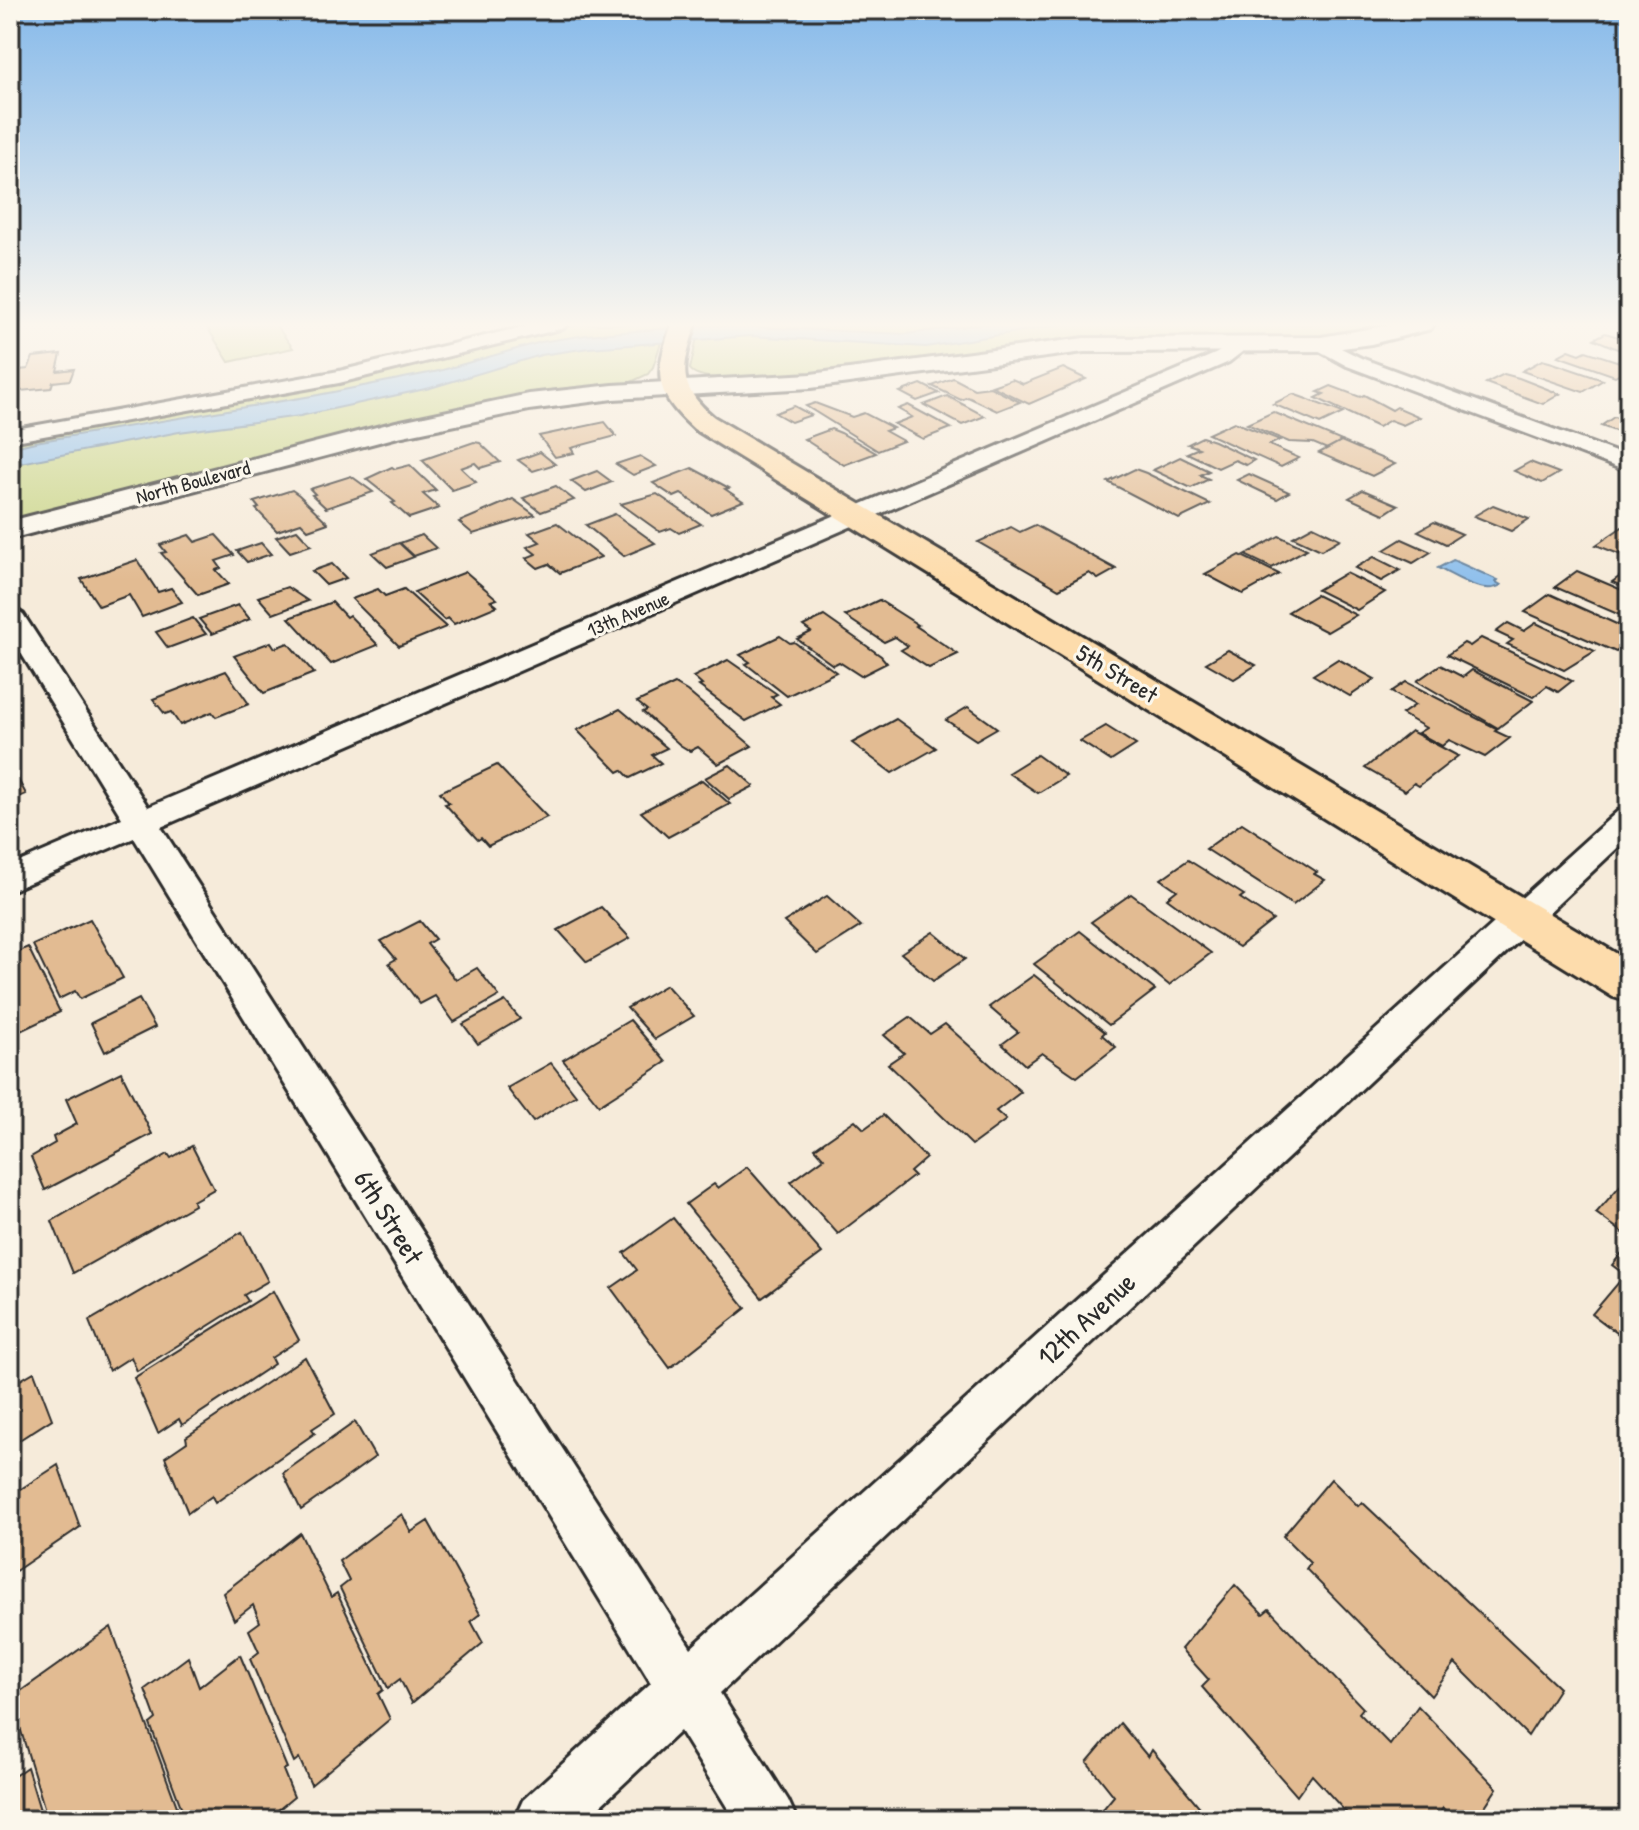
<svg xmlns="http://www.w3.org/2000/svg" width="1639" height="1830" font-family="'Patrick Hand',sans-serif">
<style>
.green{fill:#c9d588;stroke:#7a805a;stroke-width:2}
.water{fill:#90c0ec;stroke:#68849f;stroke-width:2}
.building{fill:#e2bb92;stroke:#2b2b2b;stroke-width:2}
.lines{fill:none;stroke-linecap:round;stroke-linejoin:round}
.minor-casing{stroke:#2b2b2b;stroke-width:6}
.tertiary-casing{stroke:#2b2b2b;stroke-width:6}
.primary-casing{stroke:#2b2b2b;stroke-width:6}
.minor{fill:#fbf7ec;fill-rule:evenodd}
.tertiary{fill:#fbf7ec;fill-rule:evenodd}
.primary{fill:#fddcac;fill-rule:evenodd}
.labels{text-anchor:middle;stroke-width:6;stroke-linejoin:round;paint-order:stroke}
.far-street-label{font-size:20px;fill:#2b2b2b;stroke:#fbf7ec}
.street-label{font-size:24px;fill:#2b2b2b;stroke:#fbf7ec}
.near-street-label{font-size:28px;fill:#2b2b2b;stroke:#fbf7ec}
</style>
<rect width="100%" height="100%" fill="#f6ebda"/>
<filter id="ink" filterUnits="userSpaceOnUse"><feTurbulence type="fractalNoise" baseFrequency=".0125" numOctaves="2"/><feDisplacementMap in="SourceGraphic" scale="16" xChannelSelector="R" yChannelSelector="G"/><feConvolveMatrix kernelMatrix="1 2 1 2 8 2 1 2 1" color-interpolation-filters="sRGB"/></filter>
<g filter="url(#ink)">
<g class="green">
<path d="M205 324H275L293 348 229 362Z"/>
<path d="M580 324H667L653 367 648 374 629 383 525 396 434 414 10 521V440L329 384Z"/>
<path d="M700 324H1394C1300 346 1204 335 1109 338 1048 339 988 350 928 358 892 363 706 394 690 369Z"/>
</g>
<g class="water">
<path d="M983 324H1065L926 347 751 336 589 348 541 355 430 388 300 416 179 432 10 465V448L35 442 318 395 439 371 541 342 586 335 711 325 906 334Z"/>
<path d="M1453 560 1498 580 1496 582 1501 585C1484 596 1457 577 1438 568Z"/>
</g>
<g class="building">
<path d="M1605 333 1629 340V354L1594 339Z"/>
<path d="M1569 350 1580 354 1586 351 1629 365V368L1615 376 1558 356Z"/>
<path d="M61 354 57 371 74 369 70 380 53 382 51 388 10 392V371L28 369 33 357Z"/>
<path d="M1542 360 1553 363 1603 380 1583 392 1522 371Z"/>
<path d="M1063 368 1086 379 1029 404 992 386 1012 379 1023 384Z"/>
<path d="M1504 374 1519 378 1560 394 1543 404 1486 383Z"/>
<path d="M953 378 974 389 990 387 1020 402 997 411 968 397 961 400 932 386Z"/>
<path d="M921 384 939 393 917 401 900 392Z"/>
<path d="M1331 386 1360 397 1364 395 1392 410 1397 407 1420 417 1403 425 1390 420 1378 427 1316 398 1324 394 1318 392Z"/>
<path d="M1293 394 1304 398 1343 413 1320 424 1273 404Z"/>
<path d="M947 396 985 416 962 425 924 405Z"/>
<path d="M815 403 852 417 864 413 893 428 885 431 903 441 878 451 806 406Z"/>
<path d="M908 405 951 428 923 439 894 424 912 417 898 409Z"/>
<path d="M794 406 811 415 791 422 775 413Z"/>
<path d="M1273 412 1342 441 1327 449 1313 443 1289 442 1247 424Z"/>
<path d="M1614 417 1629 422V436L1601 426Z"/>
<path d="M605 422 616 436 571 448 574 453 555 457 539 436Z"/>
<path d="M1234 422 1280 440 1269 445 1299 458 1281 467 1208 434Z"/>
<path d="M831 429 841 433 876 453 844 465 804 439Z"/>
<path d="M1202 437 1214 441 1254 460 1246 465 1235 460 1218 468 1187 453 1199 448 1188 444Z"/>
<path d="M1341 441 1395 464 1372 476 1319 453Z"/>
<path d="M474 442 480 443 500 462 480 468 475 463 461 468 476 482 452 490 422 460Z"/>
<path d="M540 452 555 464 533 471 518 460Z"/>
<path d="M640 456 656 466 633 475 616 464Z"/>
<path d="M1180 457 1209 471 1200 475 1209 479 1191 488 1153 470Z"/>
<path d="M1530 462 1559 473 1542 483 1514 471Z"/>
<path d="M410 465 436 490 423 494 439 508 409 518 392 503 395 502 366 479 392 467 395 469Z"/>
<path d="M692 468 729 488 725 489 743 501 711 514 681 494 674 497 653 483Z"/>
<path d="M1135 469 1146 473 1210 504 1179 519 1108 482Z"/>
<path d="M597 471 612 482 586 492 571 481Z"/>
<path d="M1249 474 1289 492 1277 499 1237 480Z"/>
<path d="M351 476 373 492 326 508 312 495 315 494 310 489Z"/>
<path d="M556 486 574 500 541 512 523 498Z"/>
<path d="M292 490 299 495 328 523 308 530 301 523 277 531 256 509 259 508 254 502Z"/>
<path d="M1363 490 1398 505 1384 514 1349 498Z"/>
<path d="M657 494 701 524 679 533 671 528 660 532 621 504Z"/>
<path d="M513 499 535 515 473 534 459 522Z"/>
<path d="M1493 505 1529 519 1511 531 1474 516Z"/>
<path d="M615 514 655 543 624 556 586 525Z"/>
<path d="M1434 522 1462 534 1446 544 1418 531Z"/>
<path d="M557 523 601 557 560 573 549 564 538 568 526 558 536 554 527 547 540 542 529 533Z"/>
<path d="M1035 525 1116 569 1098 579 1089 573 1059 589 978 542 1011 527 1020 532Z"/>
<path d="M1313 526 1340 539 1321 550 1293 537Z"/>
<path d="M1622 527 1629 529V558L1596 545Z"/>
<path d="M297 530 311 545 290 552 276 537Z"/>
<path d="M189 535 195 542 216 535 234 555 216 561 221 568 216 570 229 584 198 595 161 553 166 552 160 545Z"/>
<path d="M422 535 436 548 414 556 400 543Z"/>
<path d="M1279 536 1307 549 1272 568 1245 555Z"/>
<path d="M1402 539 1431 552 1413 563 1384 550Z"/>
<path d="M261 543 271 554 247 562 237 551Z"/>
<path d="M399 543 414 557 387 567 372 553Z"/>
<path d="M1240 555 1279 574 1243 594 1205 574Z"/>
<path d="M1374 557 1400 570 1381 581 1355 568Z"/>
<path d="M137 560 158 592 171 588 182 602 142 617 129 595 99 606 81 579Z"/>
<path d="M332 564 346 578 326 585 312 571Z"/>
<path d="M1629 570V589L1612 582Z"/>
<path d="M1577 571 1629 593V619L1555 587Z"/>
<path d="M466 572 497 599 491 601 497 606 454 624 448 618 444 620 414 592Z"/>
<path d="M1346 573 1385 592 1357 610 1317 590Z"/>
<path d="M287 587 308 601 273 614 258 597Z"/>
<path d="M378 589 385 596 404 589 446 627 399 646 352 599Z"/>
<path d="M1550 594 1623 627 1629 631V642L1616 652 1525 612Z"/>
<path d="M1316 595 1356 615 1327 632 1288 612Z"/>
<path d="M879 600 918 625 916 626 958 654 929 668 901 650 908 646 895 637 884 642 845 616Z"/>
<path d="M332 602 346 617 349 615 378 645 331 664 289 618Z"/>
<path d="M238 605 250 619 212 634 199 619Z"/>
<path d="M824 616 881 656 887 663 861 676 839 662 833 665 797 639 811 632 803 626Z"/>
<path d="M193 618 206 634 168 648 156 632Z"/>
<path d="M1508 623 1524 631 1536 623 1595 651 1564 670 1507 644 1513 640 1496 632Z"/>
<path d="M780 636 790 643 794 642 836 672 787 696 746 664 750 662 740 655Z"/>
<path d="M1481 638 1511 652 1572 681 1558 692 1547 686 1533 697 1447 655 1464 643 1470 646Z"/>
<path d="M271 642 275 648 288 643 314 673 264 693 234 656Z"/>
<path d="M1228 650 1256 665 1234 679 1206 663Z"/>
<path d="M1338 659 1375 679 1350 696 1313 675Z"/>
<path d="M728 660 777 694 771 697 780 704 746 721 699 686 702 685 693 677Z"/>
<path d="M1440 665 1463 677 1472 670 1533 701 1498 728 1417 681Z"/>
<path d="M226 671 249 704 216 717 212 712 180 725 171 712 165 714 153 699Z"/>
<path d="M1406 682 1498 729 1495 731 1510 738 1485 757 1449 740 1442 746 1418 733 1426 728 1402 714 1415 705 1391 692Z"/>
<path d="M675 684 687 691 752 746 718 764 698 747 690 751 680 745 643 712 647 710 637 702Z"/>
<path d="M968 707 997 728 976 740 946 720Z"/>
<path d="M620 709 667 748 652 755 661 763 630 778 622 770 618 772 577 730Z"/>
<path d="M896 719 936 748 892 773 852 743Z"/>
<path d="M1106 726 1136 745 1111 761 1080 741Z"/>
<path d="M1411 731 1458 756 1419 786 1414 783 1405 791 1365 768Z"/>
<path d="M1037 755 1066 776 1038 793 1008 773Z"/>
<path d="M10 765 26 794 10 801Z"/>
<path d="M497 765 547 817 488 846 481 838 478 840 445 804 449 803 440 792Z"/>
<path d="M730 765 754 786 729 799 705 778Z"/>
<path d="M702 780 730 804 668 837 641 812Z"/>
<path d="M1242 823 1317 872 1314 874 1325 880 1293 905 1206 849Z"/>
<path d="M1188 860 1244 895 1240 898 1273 920 1239 947 1204 925 1167 898 1177 890 1161 879Z"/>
<path d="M1131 894 1211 953 1169 985 1091 922Z"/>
<path d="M827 896 861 926 817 954 784 922Z"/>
<path d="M601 907 630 938 587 962 558 930Z"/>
<path d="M90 919 123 978 80 999 75 991 59 999 33 945Z"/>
<path d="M420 921 435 939 427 944 456 980 477 968 499 996 454 1022 435 996 420 1004 389 963 396 959 381 941Z"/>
<path d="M1080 931 1155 990 1109 1025 1034 964Z"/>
<path d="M933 932 965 959 933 981 901 953Z"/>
<path d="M28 947 60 1012 10 1036V955Z"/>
<path d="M1034 975 1105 1032 1102 1035 1116 1047 1077 1077 1042 1053 1025 1065 1002 1044 1018 1032 989 1007Z"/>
<path d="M666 985 694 1016 655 1039 627 1008Z"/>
<path d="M139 999 155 1027 105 1052 91 1023Z"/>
<path d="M505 1001 520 1019 478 1044 463 1024Z"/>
<path d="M910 1017 930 1034 945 1024 1021 1092 996 1111 1006 1120 972 1145 888 1064 904 1053 884 1035Z"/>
<path d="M630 1020 666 1062 599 1105 563 1060Z"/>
<path d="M551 1063 576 1095 533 1122 507 1088Z"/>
<path d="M121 1072 152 1134 45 1190 31 1157 55 1143 53 1137 77 1124 66 1099Z"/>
<path d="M883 1115 926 1158 910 1172 914 1176 838 1234 791 1182 824 1158 815 1148 855 1120 864 1129Z"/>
<path d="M192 1146 214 1189 193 1201 194 1205 73 1273 52 1221 168 1154 171 1158Z"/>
<path d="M747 1167 822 1253 762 1298 686 1204 714 1184 718 1188Z"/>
<path d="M1625 1180 1629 1183V1237L1596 1213Z"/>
<path d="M673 1218 746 1308 670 1368 611 1288 637 1270 624 1253Z"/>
<path d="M242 1232 268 1281 244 1295 248 1301 137 1371 131 1357 109 1371 89 1321Z"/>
<path d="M1629 1244V1342L1592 1314 1625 1275 1612 1265Z"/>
<path d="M273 1291 299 1340 271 1358 274 1364 182 1425 179 1419 158 1433 134 1378Z"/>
<path d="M305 1357 335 1414 312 1429 315 1433 215 1503 212 1496 188 1513 165 1457 187 1442 186 1437Z"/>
<path d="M34 1372 52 1419 10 1446V1386Z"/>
<path d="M355 1422 375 1457 301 1510 283 1473Z"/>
<path d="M58 1465 80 1527 14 1572 10 1561V1496Z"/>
<path d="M1331 1479 1358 1506 1362 1502 1559 1688 1528 1736 1455 1663 1431 1696 1306 1569 1310 1563 1283 1536Z"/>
<path d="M402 1514 411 1532 428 1521 480 1614 471 1621 483 1643 412 1703 400 1679 388 1688 340 1588 349 1581 339 1561Z"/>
<path d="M300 1533 331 1597 337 1593 383 1690 378 1694 390 1719 311 1785 299 1758 294 1762 250 1659 259 1652 249 1630 260 1622 253 1605 234 1620 223 1593Z"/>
<path d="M1235 1585 1263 1614 1269 1609 1363 1708 1359 1713 1390 1745 1418 1706 1497 1788 1476 1820H1454L1443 1808 1435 1820H1353L1312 1775 1297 1796 1202 1687 1209 1680 1181 1649Z"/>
<path d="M111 1627 182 1820H48L11 1698Z"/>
<path d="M240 1655 287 1768 283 1770 294 1797 266 1820H186L150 1724 156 1719 145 1689 188 1657 199 1687Z"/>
<path d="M1120 1723 1148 1757 1152 1750 1203 1811 1195 1820H1094L1114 1796 1087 1762Z"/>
<path d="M27 1767 43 1820H10V1779Z"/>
</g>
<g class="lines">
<g class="minor-casing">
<g id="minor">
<path d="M535 324H567L564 328 339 383 10 442V430L339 371Z"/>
<path d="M1243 338 1252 344 1229 362 161 827 691 1648 1618 811 1629 808V837L720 1693 788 1800 797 1820H735L680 1731 585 1820H514L523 1800 651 1683 134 838 10 891V866L122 818 10 635V606L23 614 148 807 1215 354Z"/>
<path d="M1321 338 1361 358 1629 457V472L1347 366 1314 348 1312 344Z"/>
</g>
</g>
<g class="tertiary-casing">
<path id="tertiary" d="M1396 324H1434L1431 329 1371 344 1321 351 1084 352 811 388 613 399 529 410 398 437 10 539V521L396 422 529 394 613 385 811 374 1084 338 1321 337Z"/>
</g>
<g class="primary-casing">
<path id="primary" d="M672 324H696C682 368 676 385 714 417L1629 961V1002L1613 997 694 429C653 392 654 374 672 324Z"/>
</g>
<use href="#minor" class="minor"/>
<use href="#tertiary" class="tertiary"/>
<use href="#primary" class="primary"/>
</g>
</g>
<linearGradient id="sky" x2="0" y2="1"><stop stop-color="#85b9ea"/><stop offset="0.56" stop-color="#fbf6ee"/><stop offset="1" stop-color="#fbf6ee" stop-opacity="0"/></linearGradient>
<rect width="1639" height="580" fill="url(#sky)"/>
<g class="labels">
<g class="far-street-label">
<text transform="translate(193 482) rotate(-15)" y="7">North Boulevard</text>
<text transform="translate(628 614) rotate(-23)" y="7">13th Avenue</text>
</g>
<g class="street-label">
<text transform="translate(1117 674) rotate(31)" y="8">5th Street</text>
</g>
<g class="near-street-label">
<text transform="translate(389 1217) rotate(58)" y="10">6th Street</text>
<text transform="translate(1086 1319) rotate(-43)" y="10">12th Avenue</text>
</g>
</g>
<rect width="1639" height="1830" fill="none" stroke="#fbf7ec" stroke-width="40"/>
<rect x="20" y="20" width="1599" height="1790" fill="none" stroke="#2b2b2b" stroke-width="3" filter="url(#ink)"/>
</svg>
